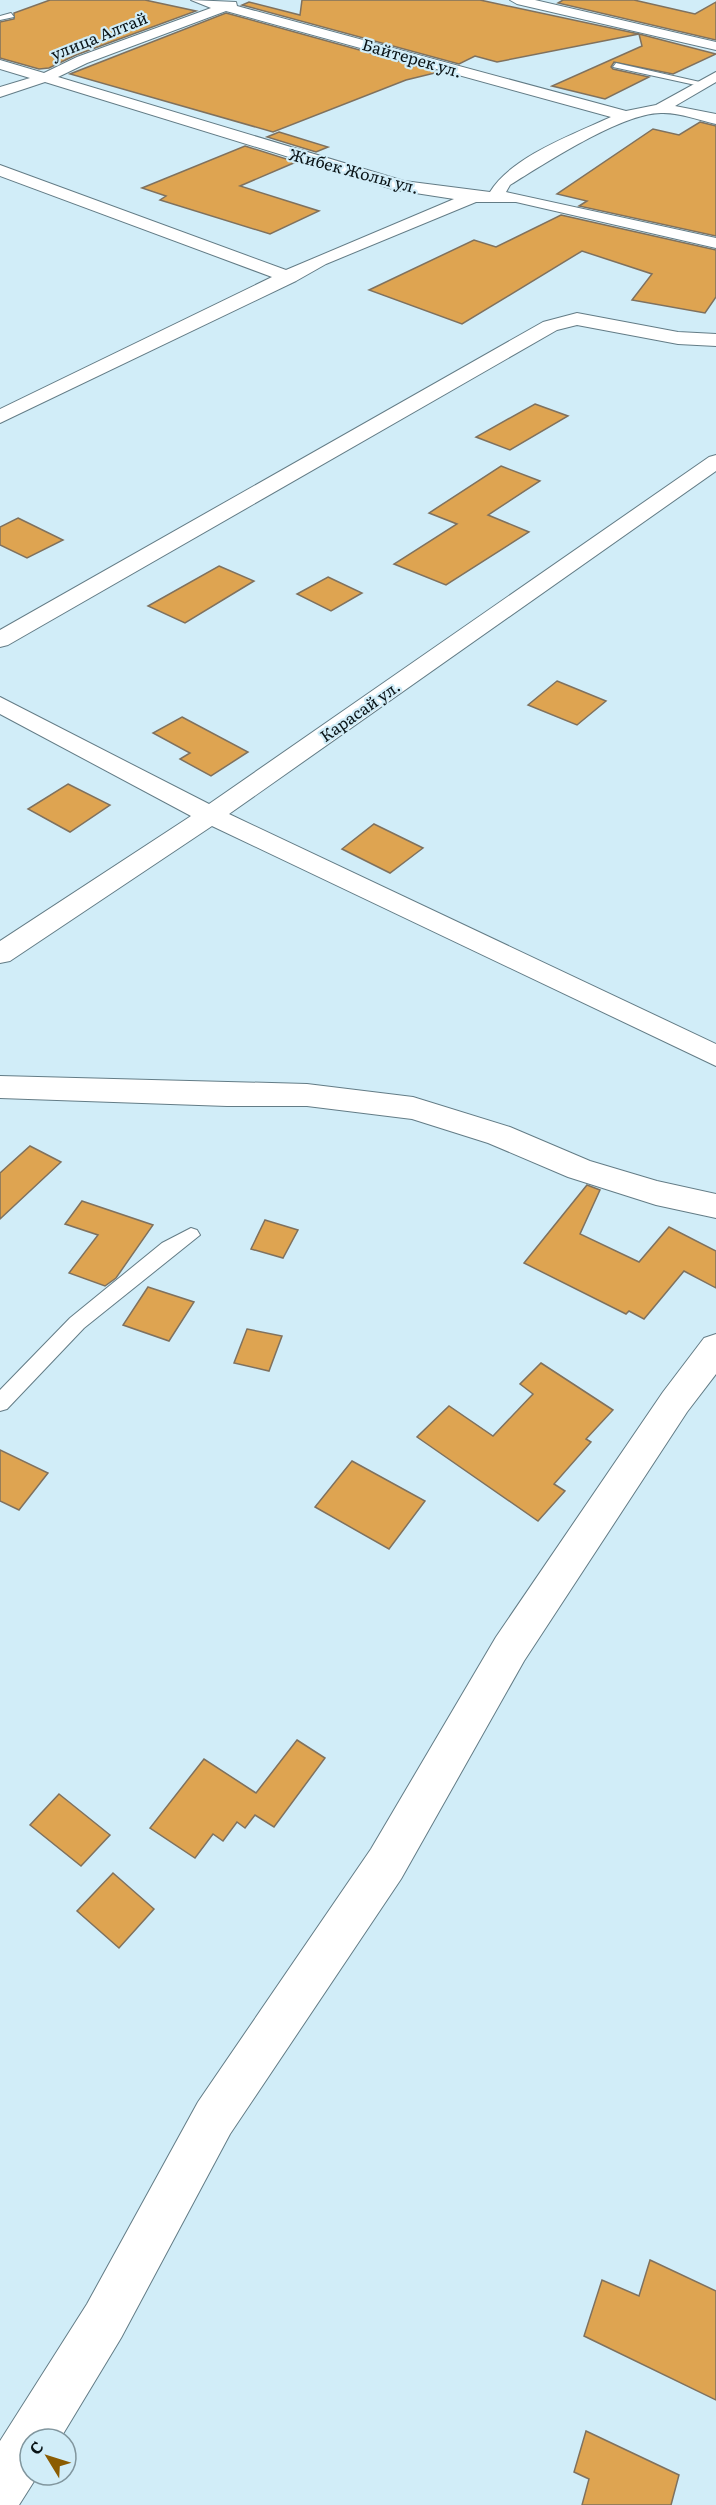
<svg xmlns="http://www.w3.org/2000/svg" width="716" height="2505" font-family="Literata,serif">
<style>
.building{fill:#dea451;stroke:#7f715e;stroke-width:1.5}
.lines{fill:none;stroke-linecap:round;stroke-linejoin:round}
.lane-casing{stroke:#637c86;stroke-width:2}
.street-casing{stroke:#637c86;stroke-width:2}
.lane{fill:#fff;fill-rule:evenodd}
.street{fill:#fff;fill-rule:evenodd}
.labels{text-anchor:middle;stroke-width:4.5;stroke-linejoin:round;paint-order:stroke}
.far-street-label{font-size:16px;fill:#091316;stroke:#d1edf8}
</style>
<rect width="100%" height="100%" fill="#d1edf8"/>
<g class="building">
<path d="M50 0H145L196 11 76 55 49 68 39 69 0 58V22L14 19V13Z"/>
<path d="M302 0H480L639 34 497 62 475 56 459 64 242 5 249 2 300 15Z"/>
<path d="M563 0H634L695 14 716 2V40L558 3Z"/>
<path d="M226 13 439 72 406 80 273 132 70 74Z"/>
<path d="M639 34 716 54 673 74 614 62 611 67 613 69 649 77 605 99 552 86 642 46Z"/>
<path d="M700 122 716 126V236L579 206 587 201 557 194 653 129 679 135Z"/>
<path d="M279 132 328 147 316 152 267 137Z"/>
<path d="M245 146 296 162 240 186 319 211 270 234 160 200 166 196 142 188Z"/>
<path d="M561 215 716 250V297L705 313 632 300 652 274 582 251 462 324 369 290 474 240 496 247Z"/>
<path d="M535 404 568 416 510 450 476 437Z"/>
<path d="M501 466 540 481 488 515 529 532 446 585 394 564 457 524 429 513Z"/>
<path d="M18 518 63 540 27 558 0 545V527Z"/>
<path d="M219 566 254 581 185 623 148 606Z"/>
<path d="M328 577 362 593 331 611 297 594Z"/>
<path d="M557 681 606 701 577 725 528 705Z"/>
<path d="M182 717 248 752 211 776 180 759 190 753 153 733Z"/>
<path d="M68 784 110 805 70 832 28 809Z"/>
<path d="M374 824 423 848 390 873 342 849Z"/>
<path d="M30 1146 61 1162 0 1219V1173Z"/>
<path d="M587 1185 600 1190 580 1234 639 1262 669 1227 716 1251V1288L684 1271 644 1319 629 1311 626 1314 524 1263Z"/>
<path d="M82 1201 153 1225 116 1278 105 1286 69 1273 98 1235 65 1224Z"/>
<path d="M265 1220 298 1230 283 1258 251 1249Z"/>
<path d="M148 1287 194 1302 169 1341 123 1325Z"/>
<path d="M247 1329 282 1336 269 1371 234 1363Z"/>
<path d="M541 1363 613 1410 586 1439 591 1442 554 1484 565 1491 538 1521 417 1437 449 1406 493 1436 533 1394 520 1384Z"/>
<path d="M0 1450 48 1473 19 1510 0 1501Z"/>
<path d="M352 1461 425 1501 389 1549 315 1507Z"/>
<path d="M297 1740 325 1758 274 1827 255 1815 245 1828 237 1822 223 1841 213 1834 195 1858 150 1828 204 1759 256 1793Z"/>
<path d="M59 1794 110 1835 81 1866 30 1825Z"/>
<path d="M113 1873 154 1909 119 1948 77 1911Z"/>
<path d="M650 2260 716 2291V2400L584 2336 602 2280 639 2296Z"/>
<path d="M586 2431 679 2475 671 2505H582L589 2479 574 2472Z"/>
</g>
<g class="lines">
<g class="lane-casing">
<g id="lane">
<path d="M11 13 14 17 0 20V16Z"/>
<path d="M616 63 700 82 704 84 700 86 613 67Z"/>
<path d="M191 1228 197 1230 200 1235 84 1328 7 1409 0 1411V1390L70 1318 162 1243Z"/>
</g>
</g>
<g class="street-casing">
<g id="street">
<path d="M191 0 236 2 237 6 626 111 656 105 716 72V82L675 106 716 114V124C699 120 678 112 661 113 622 113 544 164 510 185L506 192 716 238V248L516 202H476L326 264 296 281 0 423V409L272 277 0 176V165L286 270 454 199 396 190 45 82 0 97V87L30 78 0 69V60L44 73 77 57 211 8ZM226 11 611 117C574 134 511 157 490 192L404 181 58 77 87 63Z"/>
<path d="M510 0H535L716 42V50L517 4Z"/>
<path d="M577 313 678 332 716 334V346L678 344 577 325 557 330 8 645 0 647V630L543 322Z"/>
<path d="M716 455V471L229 814 716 1044V1066L212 826 10 961 0 963V941L191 816 0 714V697L209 804 709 457Z"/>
<path d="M0 1076 307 1084 413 1097 510 1127 590 1161 657 1181 716 1194V1218L656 1205 568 1177 488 1143 412 1119 307 1106H227L0 1098Z"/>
<path d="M716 1334V1374L687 1412 524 1661 401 1879 230 2134 121 2338 60 2439H30V2475H38L19 2505H0V2441L87 2304 198 2102 371 1849 496 1637 663 1392 704 1338Z"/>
</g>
</g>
<use href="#lane" class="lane"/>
<use href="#street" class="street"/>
</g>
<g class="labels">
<g class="far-street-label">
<text transform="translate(99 36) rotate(-22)" y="6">улица Алтай</text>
<text transform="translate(412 58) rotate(16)" y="6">Байтерек ул.</text>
<text transform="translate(354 171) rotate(15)" y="6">Жибек Жолы ул.</text>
<text transform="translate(360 711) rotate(-35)" y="6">Карасай ул.</text>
</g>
</g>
<g transform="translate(48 2457) rotate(308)"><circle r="28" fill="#d1edf8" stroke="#81969e" stroke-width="1.5"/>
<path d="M0-4.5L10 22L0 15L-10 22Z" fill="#8b5c02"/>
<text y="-9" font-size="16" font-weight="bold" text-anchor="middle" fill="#091316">С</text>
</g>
</svg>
